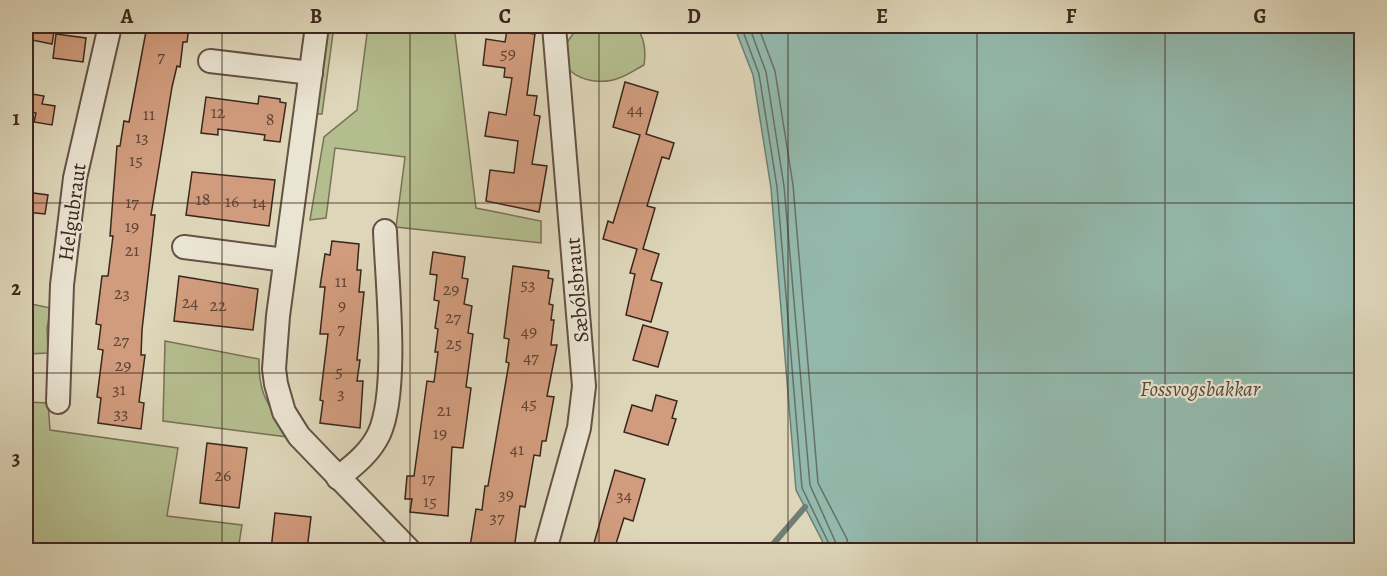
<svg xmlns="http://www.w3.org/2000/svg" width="1387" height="576" font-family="Alegreya,serif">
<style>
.green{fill:#b4bd8e;stroke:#787256;stroke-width:1.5}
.water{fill:#93b9ad;stroke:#707e73;stroke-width:1.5}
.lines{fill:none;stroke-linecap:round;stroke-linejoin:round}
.shore{stroke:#677065;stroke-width:1.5}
.stream{stroke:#707e73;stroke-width:6}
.building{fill:#d19c7d;stroke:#3b261d;stroke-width:1.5}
.street-casing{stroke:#645244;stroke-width:26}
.street{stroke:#eae4d2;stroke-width:22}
.grid{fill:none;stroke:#3b261d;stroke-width:1.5;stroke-opacity:0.55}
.labels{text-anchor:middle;stroke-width:4.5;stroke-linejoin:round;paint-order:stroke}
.number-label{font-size:18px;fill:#604435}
.street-label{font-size:21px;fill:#3b261d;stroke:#eae4d2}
.park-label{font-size:21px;font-style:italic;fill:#594c39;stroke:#eae4d2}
.neatline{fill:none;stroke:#3b261d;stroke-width:2}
.grid-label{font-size:20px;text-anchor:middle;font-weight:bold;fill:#3b261d}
</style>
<rect width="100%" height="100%" fill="#ded6b9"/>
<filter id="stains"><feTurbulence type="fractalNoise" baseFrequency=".00333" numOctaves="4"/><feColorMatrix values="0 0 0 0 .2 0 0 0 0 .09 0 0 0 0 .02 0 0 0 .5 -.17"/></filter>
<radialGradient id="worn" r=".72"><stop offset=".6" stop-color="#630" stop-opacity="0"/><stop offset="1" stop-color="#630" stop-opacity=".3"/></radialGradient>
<g class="green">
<path d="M327 26H334L322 114H315Z"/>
<path d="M368 26H454L476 208 541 221V243L396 227 405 157 335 148 326 218 310 220 324 137 357 110Z"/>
<path d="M583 26H633C645 33 646 52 644 65 636 69 628 75 619 78 593 89 546 72 570 38 574 33 577 28 583 26Z"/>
<path d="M26 303 51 308 47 328 48 353 27 354V402L48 403 50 430 178 448 167 516 242 525 238 550H26Z"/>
<path d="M165 341 259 359C258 397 270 405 288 437L163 421Z"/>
</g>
<path class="water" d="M734 26H1361V550H827L796 490 771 188 753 75Z"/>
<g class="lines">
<g class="shore">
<path d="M741 26 759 74 777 187 802 488 832 550"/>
<path d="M749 26 766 72 784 186 810 485 839 550"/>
<path d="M758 26 775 71 793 185 818 483 847 539 849 550"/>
</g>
<path class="stream" d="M768 550 805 507"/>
</g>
<g class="building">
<path d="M29 26H55L52 44 27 39Z"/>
<path d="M147 26H189L187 42H183L180 67 177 66 172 87 151 215H155L142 330 141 355H145L139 402 144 403 141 429 98 423 101 398 97 397 103 350 98 349 101 325 96 324 102 276H108L113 236H110L117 146H120L124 121 129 122Z"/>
<path d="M507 30 535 34 527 95 537 96 534 115 540 116 532 164 547 166 539 212 486 201 490 170 514 173 518 141 485 136 489 112 506 115 512 78 504 77 505 68 483 65 486 39 505 42Z"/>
<path d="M56 34 86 38 83 62 53 58Z"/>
<path d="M625 82 658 92 646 134 674 143 669 159 662 157 647 206 655 208 643 249 659 254 651 280 662 283 651 322 626 315 635 274 630 273 637 249 603 239 608 221 613 223 640 135 613 127Z"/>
<path d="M26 93 44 96 42 104 55 106 52 125 34 122 36 113 26 111Z"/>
<path d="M259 96 280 99V102L286 103 280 142 264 140 265 135 218 129V135L201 133 206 97 258 104Z"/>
<path d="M192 172 275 180 269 226 186 215Z"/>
<path d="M26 192 48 195 45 214 26 212Z"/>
<path d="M332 241 359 244 357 270H361L359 292H364L357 360H360L357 381H363L360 428 320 423 323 401 320 400 328 334H320L325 287H320L325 254 330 255Z"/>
<path d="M433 252 465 257 462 278 468 279 464 304 472 306 468 333 473 334 466 387 471 388 463 448 452 447 448 516 410 512 412 499H405L407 476H414L427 381 434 382 438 352H435L438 329 435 328 439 301 434 300 437 275 430 274Z"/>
<path d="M513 266 549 271 548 278 553 279 549 304 553 305 551 320H554L551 345H557L547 396 554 397 546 441H542L540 456 534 455 525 507 520 506 514 550H474V548L470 547 476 509 482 510 485 486H488L509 363 506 362 509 339 504 338Z"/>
<path d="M179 276 258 289 253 330 174 321Z"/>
<path d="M643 325 668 332 658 367 633 360Z"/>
<path d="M656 395 677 401 672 418 676 419 668 445 624 432 632 405 652 411Z"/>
<path d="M207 443 247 448 239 508 200 503Z"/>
<path d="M615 470 645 479 633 521 624 518 614 550H592Z"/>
<path d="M275 513 311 517 307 550H271Z"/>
</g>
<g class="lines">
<g class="street-casing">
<g id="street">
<path d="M317 26 278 316 274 369 276 384 284 412 299 436 409 550"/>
<path d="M210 61 311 73"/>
<path d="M184 247 285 260"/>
<path d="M58 402 62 285 75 178 110 26"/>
<path d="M338 478C354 465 370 453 379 434 399 390 387 283 385 231"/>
<path d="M545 550 579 428 584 386 554 26"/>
</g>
</g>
<use href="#street" class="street"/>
</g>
<path class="grid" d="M222 26V550M410 26V550M599 26V550M788 26V550M977 26V550M1165 26V550M26 203H1362M26 373H1362"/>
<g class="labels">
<g class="number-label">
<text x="508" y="59">59</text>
<text x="161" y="62">7</text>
<text x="635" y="115">44</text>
<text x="218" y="118">12</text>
<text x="149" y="120">11</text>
<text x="270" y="125">8</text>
<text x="142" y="143">13</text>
<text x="136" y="166">15</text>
<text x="203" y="205">18</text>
<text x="232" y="207">16</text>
<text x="132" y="208">17</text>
<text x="259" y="208">14</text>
<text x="132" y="232">19</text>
<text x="132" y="256">21</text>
<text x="341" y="287">11</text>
<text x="528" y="290">53</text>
<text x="451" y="295">29</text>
<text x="122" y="299">23</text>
<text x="190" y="308">24</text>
<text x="218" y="311">22</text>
<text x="342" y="311">9</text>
<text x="453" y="323">27</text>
<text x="341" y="334">7</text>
<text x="529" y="337">49</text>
<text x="121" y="346">27</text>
<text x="454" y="349">25</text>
<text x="531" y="363">47</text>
<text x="123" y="371">29</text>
<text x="339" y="377">5</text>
<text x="119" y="395">31</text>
<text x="341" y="399">3</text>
<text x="529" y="409">45</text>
<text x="444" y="416">21</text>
<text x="121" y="419">33</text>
<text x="440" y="439">19</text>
<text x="517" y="455">41</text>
<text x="223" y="481">26</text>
<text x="428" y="484">17</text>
<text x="506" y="500">39</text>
<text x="624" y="501">34</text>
<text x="430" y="507">15</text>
<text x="497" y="523">37</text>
</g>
<g class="street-label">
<text transform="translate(72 212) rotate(-82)" y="7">Helgubraut</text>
<text transform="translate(577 290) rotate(-95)" y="7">Sæbólsbraut</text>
</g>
<g class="park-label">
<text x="1200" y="396">Fossvogsbakkar</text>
</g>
</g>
<rect width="1387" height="576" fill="none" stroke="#ded6b9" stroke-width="66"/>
<rect x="33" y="33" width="1321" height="510" class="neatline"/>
<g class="grid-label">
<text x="127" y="23">A</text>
<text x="316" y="23">B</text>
<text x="505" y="23">C</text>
<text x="694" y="23">D</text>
<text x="882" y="23">E</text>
<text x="1071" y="23">F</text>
<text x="1260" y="23">G</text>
<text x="16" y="125">1</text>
<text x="16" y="295">2</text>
<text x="16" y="465">3</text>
</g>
<rect width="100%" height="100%" filter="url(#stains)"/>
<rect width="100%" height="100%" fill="url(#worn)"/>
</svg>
